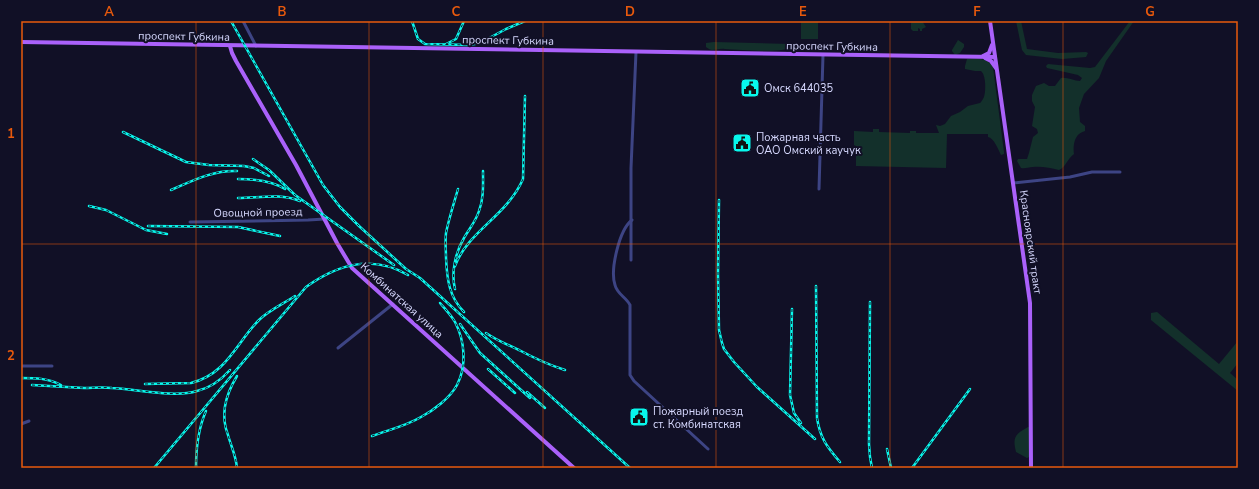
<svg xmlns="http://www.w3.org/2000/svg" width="1259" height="489" font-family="'Nunito Sans',sans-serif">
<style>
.green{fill:#13302b}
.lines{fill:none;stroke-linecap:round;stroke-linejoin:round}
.minor{stroke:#3d4484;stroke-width:3}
.major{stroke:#aa61fa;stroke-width:4}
.rail-casing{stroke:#08f8ec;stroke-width:2.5}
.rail{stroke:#111026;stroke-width:1;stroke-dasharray:3;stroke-linecap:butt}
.grid{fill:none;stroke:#e8590c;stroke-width:1;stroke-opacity:0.55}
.labels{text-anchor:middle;stroke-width:4;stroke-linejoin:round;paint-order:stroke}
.street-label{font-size:11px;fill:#d6d8fe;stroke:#111026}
.poi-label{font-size:11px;fill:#d6d8fe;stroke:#111026;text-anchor:start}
.neatline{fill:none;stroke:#e8590c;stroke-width:1.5}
.grid-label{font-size:13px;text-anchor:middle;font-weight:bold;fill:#e8590c}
</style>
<rect width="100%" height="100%" fill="#111026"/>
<g class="green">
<rect x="801" y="21" width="17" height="18"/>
<path d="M913 21H922L926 27 922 29V31H920V29L918 28V31H913L911 29V23Z"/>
<path d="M1016 21H1021L1027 49 1058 53 1086 52 1088 53 1086 57 1062 59 1026 55 1022 50Z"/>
<path d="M1130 21H1134L1106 61 1099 78 1084 94 1079 108 1080 122 1085 126V131C1074 134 1073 145 1074 154 1067 159 1066 167 1059 170 1051 168 1041 166 1033 167 1028 167 1025 169 1021 168L1017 161 1018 159H1027L1029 153 1033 137 1038 133 1037 129 1032 126 1035 107 1032 101V95L1036 86 1044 83 1049 86H1055L1061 78C1067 77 1074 81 1080 81L1082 78 1078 75 1047 68 1046 66 1048 64 1090 68 1095 67Z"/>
<path d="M958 40 964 44V47L960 53 955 55 952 51V50Z"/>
<path d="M714 42 790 44 792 46 791 48C778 53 740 50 725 49 720 48 716 50 712 50 709 49 709 49 706 47V43Z"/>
<path d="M967 59C978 59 987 57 993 67L1004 152V154L1001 155C998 149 994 138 988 137V134H947L946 168 856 166V146L854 145V131L873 132V129H879V132L910 133V131H916V133H939L936 125 940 126 945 124 951 116 960 112 968 106 980 103C981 103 984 97 984 97 986 91 986 75 981 71H975L965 69V66Z"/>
<path d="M1157 312 1219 364 1238 341V363L1230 373 1238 380V391L1151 320V313Z"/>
<path d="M1028 427H1029V457L1027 458 1016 452C1012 436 1016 434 1028 427Z"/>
</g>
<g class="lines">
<g class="minor">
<path d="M243 21 256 46"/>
<path d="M1013 183 1070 177 1092 172H1120"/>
<path d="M819 189 823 55"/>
<path d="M632 220C619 230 610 270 615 285 617 294 626 297 630 305V375L634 381 708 449"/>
<path d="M190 222 308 220 325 219"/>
<path d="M631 260V168L636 52"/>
<path d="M338 348 393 304"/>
<path d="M21 366H52"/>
<path d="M21 424 29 421"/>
</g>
<g class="major">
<path d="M990 21 1030 303 1031 468"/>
<path d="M21 42 995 57"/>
<path d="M230 46 232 53 236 61 296 165 337 243 352 268 574 468"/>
<path d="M983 56 989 53 992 45"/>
<path d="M985 58 991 61 996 68"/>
</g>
<g class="rail-casing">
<g id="rail">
<path d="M231 21 323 185 340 207 359 226 406 269 420 278 630 468"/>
<path d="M412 21 418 39 425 44 469 45 480 43 506 29 525 21"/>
<path d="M446 44 456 39 464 21"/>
<path d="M123 132 186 162 209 165 244 166 254 168 269 176"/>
<path d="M253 159 269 170 295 195 394 265"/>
<path d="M238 179C253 179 272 181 285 189"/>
<path d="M458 189C454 203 449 218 446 233 445 242 446 250 446 258 447 279 449 297 464 312"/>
<path d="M171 190C192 181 213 170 237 171"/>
<path d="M238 198C259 198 280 193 300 201"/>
<path d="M719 200 718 274 719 330 722 343 724 349 734 362 757 387 815 439"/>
<path d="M89 206 106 210 146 230 167 234"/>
<path d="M148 226 238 227 280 236"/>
<path d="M455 266C468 231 507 216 523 179L525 96"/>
<path d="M816 286 817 418C820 438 827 447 840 462"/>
<path d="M455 289C451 273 455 253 464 238 469 229 476 221 479 211 484 198 483 184 483 171"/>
<path d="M870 302 869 444 870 457 872 468"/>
<path d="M792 309 790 395 794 413 801 423"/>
<path d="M460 324 480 353 530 398"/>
<path d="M486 333C496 340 508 345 519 350 534 358 549 365 565 370"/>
<path d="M488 369 515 393"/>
<path d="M21 378C35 378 48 378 61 385"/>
<path d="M145 384 191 383C227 374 236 343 259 320 269 310 283 304 295 296"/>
<path d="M32 385C49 386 67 387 84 388 93 388 102 387 112 388 136 389 174 398 197 391 210 388 221 380 230 370"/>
<path d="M527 392 545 408"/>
<path d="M372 436C388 430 406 426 421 417 434 410 450 398 457 385 467 366 465 341 455 322 451 315 445 309 440 303"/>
<path d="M887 449 891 468"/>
<path d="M154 468 306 287C338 264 372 254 408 275"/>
<path d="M196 468C196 449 198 429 206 411"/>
<path d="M237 468C236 456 231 446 228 435 220 415 226 394 237 376"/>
<path d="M912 468 970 389"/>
</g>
</g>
<use href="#rail" class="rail"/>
</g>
<path class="grid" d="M196 21V468M369 21V468M543 21V468M716 21V468M890 21V468M1063 21V468M21 244H1238"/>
<defs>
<g id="civic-square" transform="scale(1)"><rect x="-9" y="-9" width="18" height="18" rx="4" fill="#08f8ec" stroke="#111026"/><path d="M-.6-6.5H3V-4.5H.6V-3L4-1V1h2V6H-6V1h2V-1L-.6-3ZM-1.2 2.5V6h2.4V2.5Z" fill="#111"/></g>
</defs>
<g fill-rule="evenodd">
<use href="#civic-square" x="750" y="88"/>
<use href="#civic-square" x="742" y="143"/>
<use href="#civic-square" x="639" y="417"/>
</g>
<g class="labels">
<g class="street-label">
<text transform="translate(184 36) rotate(1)" y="4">проспект Губкина</text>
<text transform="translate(508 40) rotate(1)" y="4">проспект Губкина</text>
<text transform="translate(832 46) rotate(1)" y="4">проспект Губкина</text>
<text transform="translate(258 212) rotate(-1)" y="4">Овощной проезд</text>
<text transform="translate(1031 242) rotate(82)" y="4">Красноярский тракт</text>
<text transform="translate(402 300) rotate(42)" y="4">Комбинатская улица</text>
</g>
<g class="poi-label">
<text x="764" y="92">Омск 644035</text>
<text x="756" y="141">Пожарная часть<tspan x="756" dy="13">ОАО Омский каучук</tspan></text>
<text x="653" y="415">Пожарный поезд<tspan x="653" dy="13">ст. Комбинатская</tspan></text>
</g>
</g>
<rect width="1259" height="489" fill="none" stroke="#111026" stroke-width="44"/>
<rect x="22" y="22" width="1215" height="445" class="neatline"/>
<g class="grid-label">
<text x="109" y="16">A</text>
<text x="282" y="16">B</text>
<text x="456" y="16">C</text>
<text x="630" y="16">D</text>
<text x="803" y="16">E</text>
<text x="977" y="16">F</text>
<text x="1150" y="16">G</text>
<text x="11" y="138">1</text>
<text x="11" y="360">2</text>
</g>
</svg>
